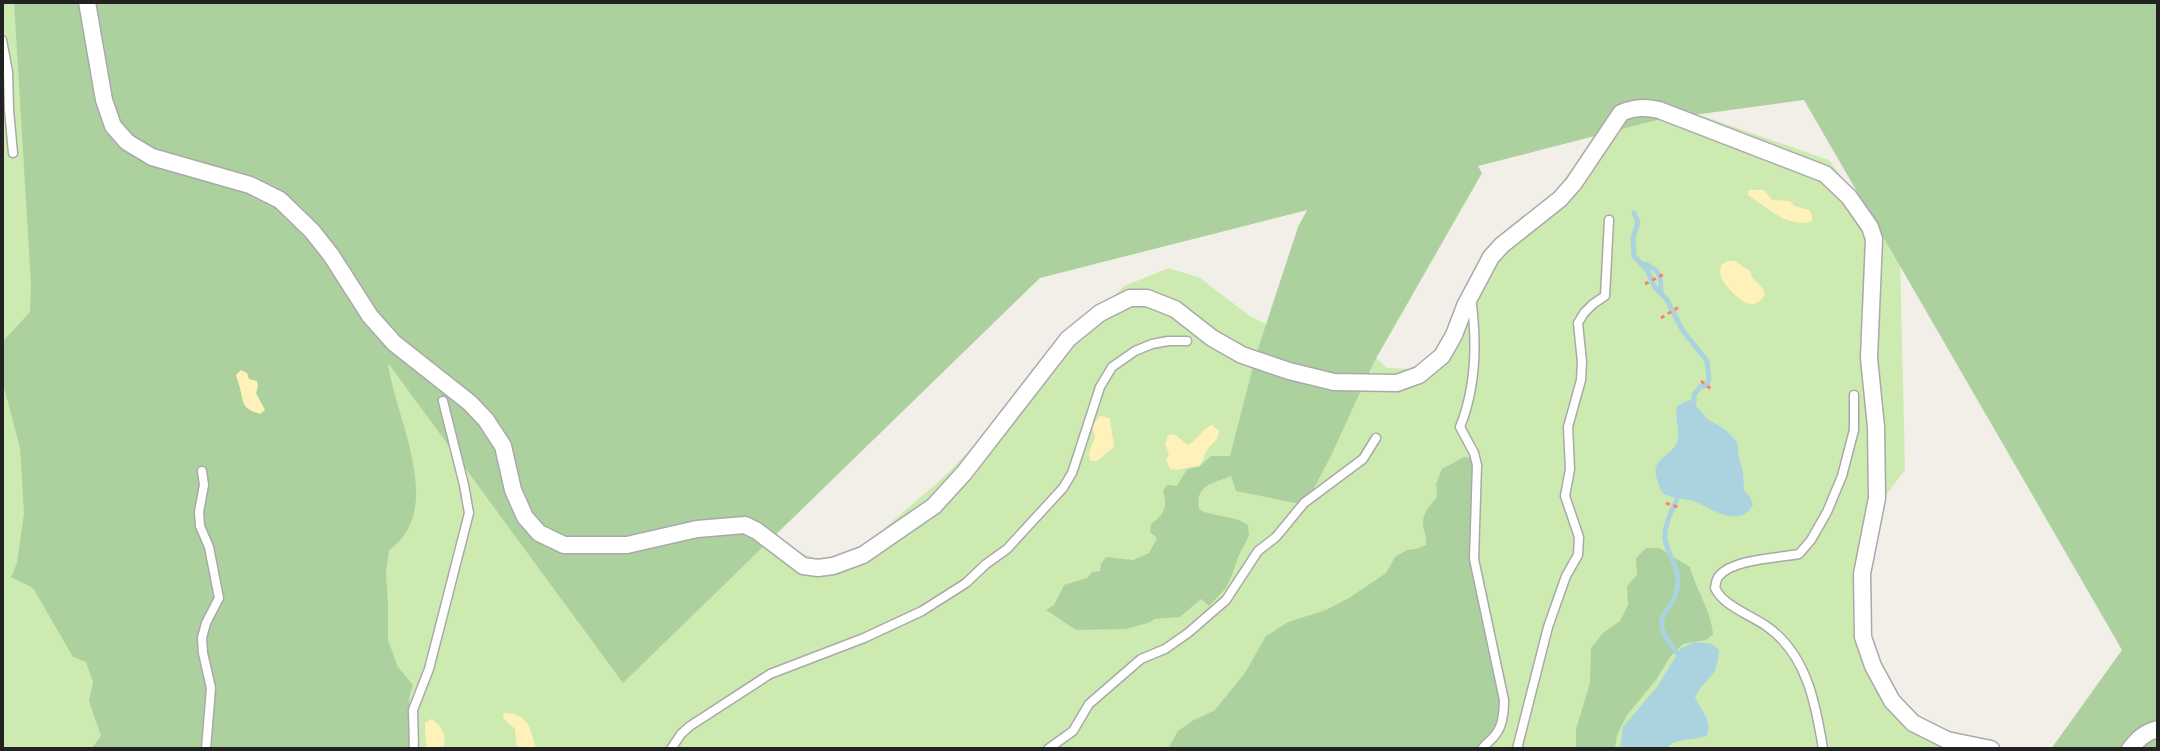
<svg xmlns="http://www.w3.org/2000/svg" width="2160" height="751" font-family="Poppins,sans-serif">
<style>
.grass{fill:#cdebb0}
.forest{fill:#add19e}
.sand{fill:#fff1ba}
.water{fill:#aad3df}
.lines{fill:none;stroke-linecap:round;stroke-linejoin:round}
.stream{stroke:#aad3df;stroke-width:5}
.lane-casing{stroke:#a9a9a9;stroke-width:11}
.street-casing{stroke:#a9a9a9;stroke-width:19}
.path{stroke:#fa8072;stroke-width:3;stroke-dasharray:4 4;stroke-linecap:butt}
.lane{stroke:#fff;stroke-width:8}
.street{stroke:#fff;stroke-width:16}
</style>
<rect width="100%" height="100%" fill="#f2efe9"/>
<path class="grass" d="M2 2H115L743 541 788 548 817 559 858 551 946 475 1124 286 1169 268 1200 278 1250 316 1279 331 1365 347 1387 368 1412 369 1445 342 1489 246 1555 193 1606 118 1648 97 1829 160 1900 256 1905 470 1868 519 1858 628 1898 717 1976 749H2Z"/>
<g class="forest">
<path d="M14 2H2158V749H2051L2122 650 1804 100 1657 120 1478 166 1482 173 1374 362 1330 458 1305 505 1236 491 1231 476C1213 484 1195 484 1199 509L1204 512 1239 520 1248 525 1249 536 1238 557 1232 575 1226 588 1209 606 1201 599 1180 617 1155 619 1148 623 1126 629 1076 630 1046 610 1054 605 1064 585 1087 578 1092 572 1100 571 1101 564 1106 557 1133 560 1149 553 1157 538 1150 532 1151 524C1164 515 1168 507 1163 491L1167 485 1177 486 1187 469 1199 467 1211 456H1230L1256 355 1298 227 1307 210 1040 278 623 683 388 363C395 418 447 509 389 550L386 574 388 603V640L398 667 413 685 409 698 411 749H91L101 736 89 701 93 682 86 662 73 657 33 588 11 577 17 563 24 513 20 448 2 380V342L30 312 31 284Z"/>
<path d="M1464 457 1472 458 1474 467 1470 565 1501 699 1500 712 1495 726 1478 749H1168L1178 731 1192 721 1215 710 1245 673 1266 636 1288 622 1326 610 1349 598 1386 573 1395 557 1407 550 1416 549 1426 545C1427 536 1424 533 1423 524 1422 513 1431 505 1437 497L1436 484 1442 469Z"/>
<path d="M1646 548H1659L1690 567C1696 590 1711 610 1713 634L1706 640 1683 644 1670 657 1656 680 1627 715 1617 735 1615 749H1576V729L1590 683 1591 648 1603 633 1620 621 1628 605 1627 586 1637 575 1636 558Z"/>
</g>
<g class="sand">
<path d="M1749 190H1764L1772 200 1790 201 1794 206 1809 210 1812 215V221C1788 229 1767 207 1748 195Z"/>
<path d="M1728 261H1735L1750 271C1753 283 1763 284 1765 295 1755 310 1744 304 1733 293 1725 284 1718 279 1721 265Z"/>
<path d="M241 370 247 373 249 379 257 381 258 386 256 393 265 410 260 414C242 408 244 405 240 388 239 384 237 379 236 375Z"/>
<path d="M1100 416 1110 418 1114 447 1097 461H1090L1089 452 1095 437 1092 426Z"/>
<path d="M1212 425 1219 431C1218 442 1212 442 1207 450 1204 456 1204 460 1199 466 1189 465 1180 472 1170 469L1166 459 1169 454 1165 444 1168 435 1174 434 1188 445C1198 440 1201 429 1212 425Z"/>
<path d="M504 713C529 713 531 730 536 749H517L515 729 503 718Z"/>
<path d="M431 719C443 726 447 736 443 749H426L425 723Z"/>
</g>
<g class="water">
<path d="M1689 400 1694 403 1706 418 1726 430 1737 442 1739 458 1743 472 1744 490 1750 497 1753 505C1749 511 1746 515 1739 516 1723 519 1707 506 1693 501 1686 499 1667 497 1663 493 1660 490 1657 480 1656 476 1652 458 1672 456 1677 442 1681 429 1674 418 1677 406Z"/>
<path d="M1695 642 1712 644 1719 650C1717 681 1707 674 1695 697 1701 711 1713 720 1707 735 1691 743 1680 735 1665 749H1620L1623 727 1657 687 1681 648Z"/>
</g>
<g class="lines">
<g class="stream">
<path d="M1634 213 1638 222 1633 238 1634 256 1648 271 1654 286 1667 300 1683 331 1707 361 1709 379 1707 385 1700 387 1694 395V403"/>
<path d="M1645 264C1661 270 1661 277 1661 293"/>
<path d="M1677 653C1642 609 1677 618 1678 580 1678 564 1666 553 1665 538 1664 523 1673 510 1678 496"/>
</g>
<g class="lane-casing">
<g id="lane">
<path d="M2 40 8 72 9 110 13 153"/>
<path d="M1471 298C1477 340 1476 387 1460 427L1474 453 1477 465 1474 559 1504 700C1504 711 1503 725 1496 734 1492 740 1486 743 1482 749"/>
<path d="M202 471 204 485 199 512 200 526 209 547 219 598 206 623 202 638 203 653 211 688 206 749"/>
<path d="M414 749 413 710 429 669 469 513 464 485 443 401"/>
<path d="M671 749 681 734 690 726 770 674 864 638 922 611 966 583 986 564 1007 549 1063 488 1072 473 1078 455 1100 387 1112 367 1135 351 1152 344 1168 341H1187"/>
<path d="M1048 749 1073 731 1089 704 1141 659 1165 649 1188 633 1226 600 1258 551 1276 537 1304 503 1363 459 1376 438"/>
<path d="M1517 749 1548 627 1566 576 1578 555 1579 537 1565 496 1570 469 1568 427 1581 380 1582 362 1578 323 1584 313 1593 304 1605 296 1609 220"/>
<path d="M1823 749C1816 705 1807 656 1769 628 1752 615 1724 607 1715 588 1716 584 1716 579 1719 576 1733 559 1778 558 1799 554L1811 540 1827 512 1842 476 1854 430V395"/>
</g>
</g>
<g class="street-casing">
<g id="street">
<path d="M87 2 104 100 113 126 127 142 152 157 250 185 280 200 312 231 331 255 370 316 394 343 470 403 486 420 503 446 513 490 525 517 539 533 564 545H627L697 529 745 525 757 531 803 566 818 568 833 566 863 555 934 506 964 473 1068 339 1100 313 1130 298H1147L1175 309 1212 338 1242 355 1289 371 1334 382 1397 383 1419 375 1442 356 1454 335 1465 306 1491 257 1502 245 1560 199 1574 183 1621 113C1635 107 1645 107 1659 110L1825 174 1849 197 1870 227 1874 239 1869 358 1876 427 1877 498 1862 574 1863 637 1873 666 1892 701 1913 723 1947 740 1991 749"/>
<path d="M2130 749C2138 739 2145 732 2158 729"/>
</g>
</g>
<g class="path">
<path d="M1645 284 1666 273"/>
<path d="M1661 318 1679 307"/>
<path d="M1701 381 1711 389"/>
<path d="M1666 503 1680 508"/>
</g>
<use href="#lane" class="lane"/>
<use href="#street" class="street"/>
</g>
<rect width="2160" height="751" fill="none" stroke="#222222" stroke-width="8"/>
</svg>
